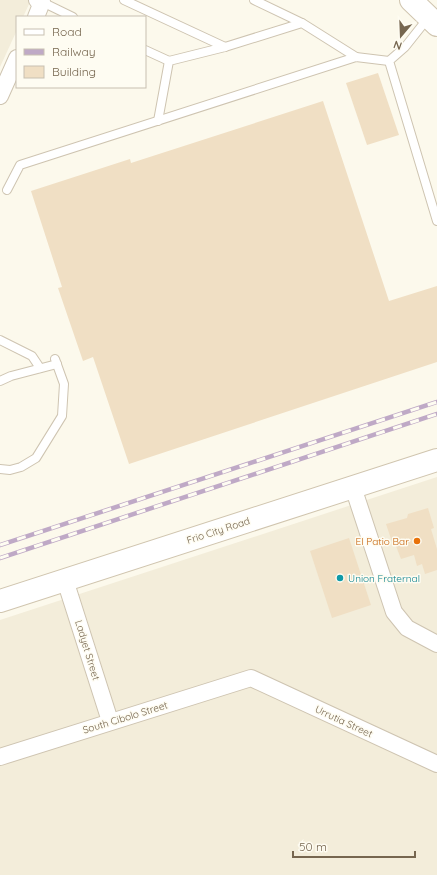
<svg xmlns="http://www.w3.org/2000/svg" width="437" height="875" font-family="Quicksand,sans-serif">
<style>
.residential{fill:#f3edda}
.building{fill:#f0dfc4}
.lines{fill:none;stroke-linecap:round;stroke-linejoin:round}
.lane-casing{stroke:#cec4b1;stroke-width:10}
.street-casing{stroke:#cec4b1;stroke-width:18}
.secondary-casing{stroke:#d0c5af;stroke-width:24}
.lane{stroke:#fff;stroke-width:8}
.street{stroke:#fff;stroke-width:16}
.secondary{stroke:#fff;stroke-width:22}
.rail-casing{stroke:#bfa9c6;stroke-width:4.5}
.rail{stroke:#fefcf2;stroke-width:3;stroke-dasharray:9;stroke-linecap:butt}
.food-dot{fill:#e8710a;stroke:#fefcf2;stroke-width:1.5}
.culture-dot{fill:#0f9aa8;stroke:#fefcf2;stroke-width:1.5}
.labels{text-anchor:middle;stroke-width:3;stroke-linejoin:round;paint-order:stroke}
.street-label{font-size:10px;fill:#76664f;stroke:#fefcf2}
.food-label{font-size:10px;fill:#c56008;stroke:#fefcf2;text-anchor:end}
.culture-label{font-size:10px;fill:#0d838f;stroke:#fefcf2;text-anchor:start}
</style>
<rect width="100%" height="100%" fill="#fcf9ec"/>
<g class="residential">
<path d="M0 0H31L23 17H17V30L0 67Z"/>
<path d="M437 477V875H0V620Z"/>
</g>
<g class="building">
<path d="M378 73 399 135 367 145 346 83Z"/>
<path d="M323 101 389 301 437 286V362L129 464 93 357 83 361 58 288 62 287 31 191 130 159 131 163Z"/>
<path d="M428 508 434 528 431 529 437 549V570L425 574 422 564 417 566 414 555 401 559 394 541 392 542 386 524 407 518 408 514Z"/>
<path d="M349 538 371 605 332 618 310 551Z"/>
</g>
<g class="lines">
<g class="lane-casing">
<g id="lane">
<path d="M124 0 225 47"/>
<path d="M254 0 302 23"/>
<path d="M42 2 73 17"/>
<path d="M428 18 405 47 389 61 437 221"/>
<path d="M145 50 169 61"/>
<path d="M158 121 169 61 225 47 302 23 356 57"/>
<path d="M7 190 20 165 356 57 389 61"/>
<path d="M0 340 32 356 40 368"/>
<path d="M0 381 11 376 57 364"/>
<path d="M0 469 10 470 21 467 36 458 62 416 64 384 55 359"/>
</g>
</g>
<g class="street-casing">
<g id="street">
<path d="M36 17 42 2 37 0"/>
<path d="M0 96 17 58"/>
<path d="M353 487 394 612 407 628 437 644"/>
<path d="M65 580 110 721"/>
<path d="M0 757 251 678 437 764"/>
</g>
</g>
<g class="secondary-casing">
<g id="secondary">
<path d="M411 0 437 25"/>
<path d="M0 601 437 460"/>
</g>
</g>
<use href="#lane" class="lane"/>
<use href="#street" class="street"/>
<use href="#secondary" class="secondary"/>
<g class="rail-casing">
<g id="rail">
<path d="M0 545 437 402"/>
<path d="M0 558 437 414"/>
</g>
</g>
<use href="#rail" class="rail"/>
</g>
<circle class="food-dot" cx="417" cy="541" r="4"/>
<circle class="culture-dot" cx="340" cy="578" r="4"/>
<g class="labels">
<g class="street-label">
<text transform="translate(218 530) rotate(-18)" y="4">Frio City Road</text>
<text transform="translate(88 650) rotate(73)" y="4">Ladyet Street</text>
<text transform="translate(125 717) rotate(-17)" y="4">South Cibolo Street</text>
<text transform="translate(344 721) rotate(25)" y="4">Urrutia Street</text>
</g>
<g class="food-label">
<text x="409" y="545">El Patio Bar</text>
</g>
<g class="culture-label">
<text x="348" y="582">Union Fraternal</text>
</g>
</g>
<rect x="16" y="16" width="130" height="72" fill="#fefcf2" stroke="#c8c0b1"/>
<rect x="24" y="29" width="20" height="6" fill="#ffffff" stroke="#c8c0b1"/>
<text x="52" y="36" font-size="12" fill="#76664f">Road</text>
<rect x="24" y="49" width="20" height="6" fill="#bfa9c6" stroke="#c8c0b1"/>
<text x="52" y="56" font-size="12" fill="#76664f">Railway</text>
<rect x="24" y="66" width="20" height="12" fill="#f0dfc4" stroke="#c8c0b1"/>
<text x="52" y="76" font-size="12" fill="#76664f">Building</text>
<g transform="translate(401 36) rotate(199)" stroke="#fefcf2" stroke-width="3" paint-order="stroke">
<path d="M0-3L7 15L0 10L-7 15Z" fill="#76664f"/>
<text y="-6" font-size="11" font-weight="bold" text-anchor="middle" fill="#76664f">N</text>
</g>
<path d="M293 851v6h122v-6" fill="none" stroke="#76664f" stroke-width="2"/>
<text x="299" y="851" font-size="12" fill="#76664f" stroke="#fefcf2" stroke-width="3" paint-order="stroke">50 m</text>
</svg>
